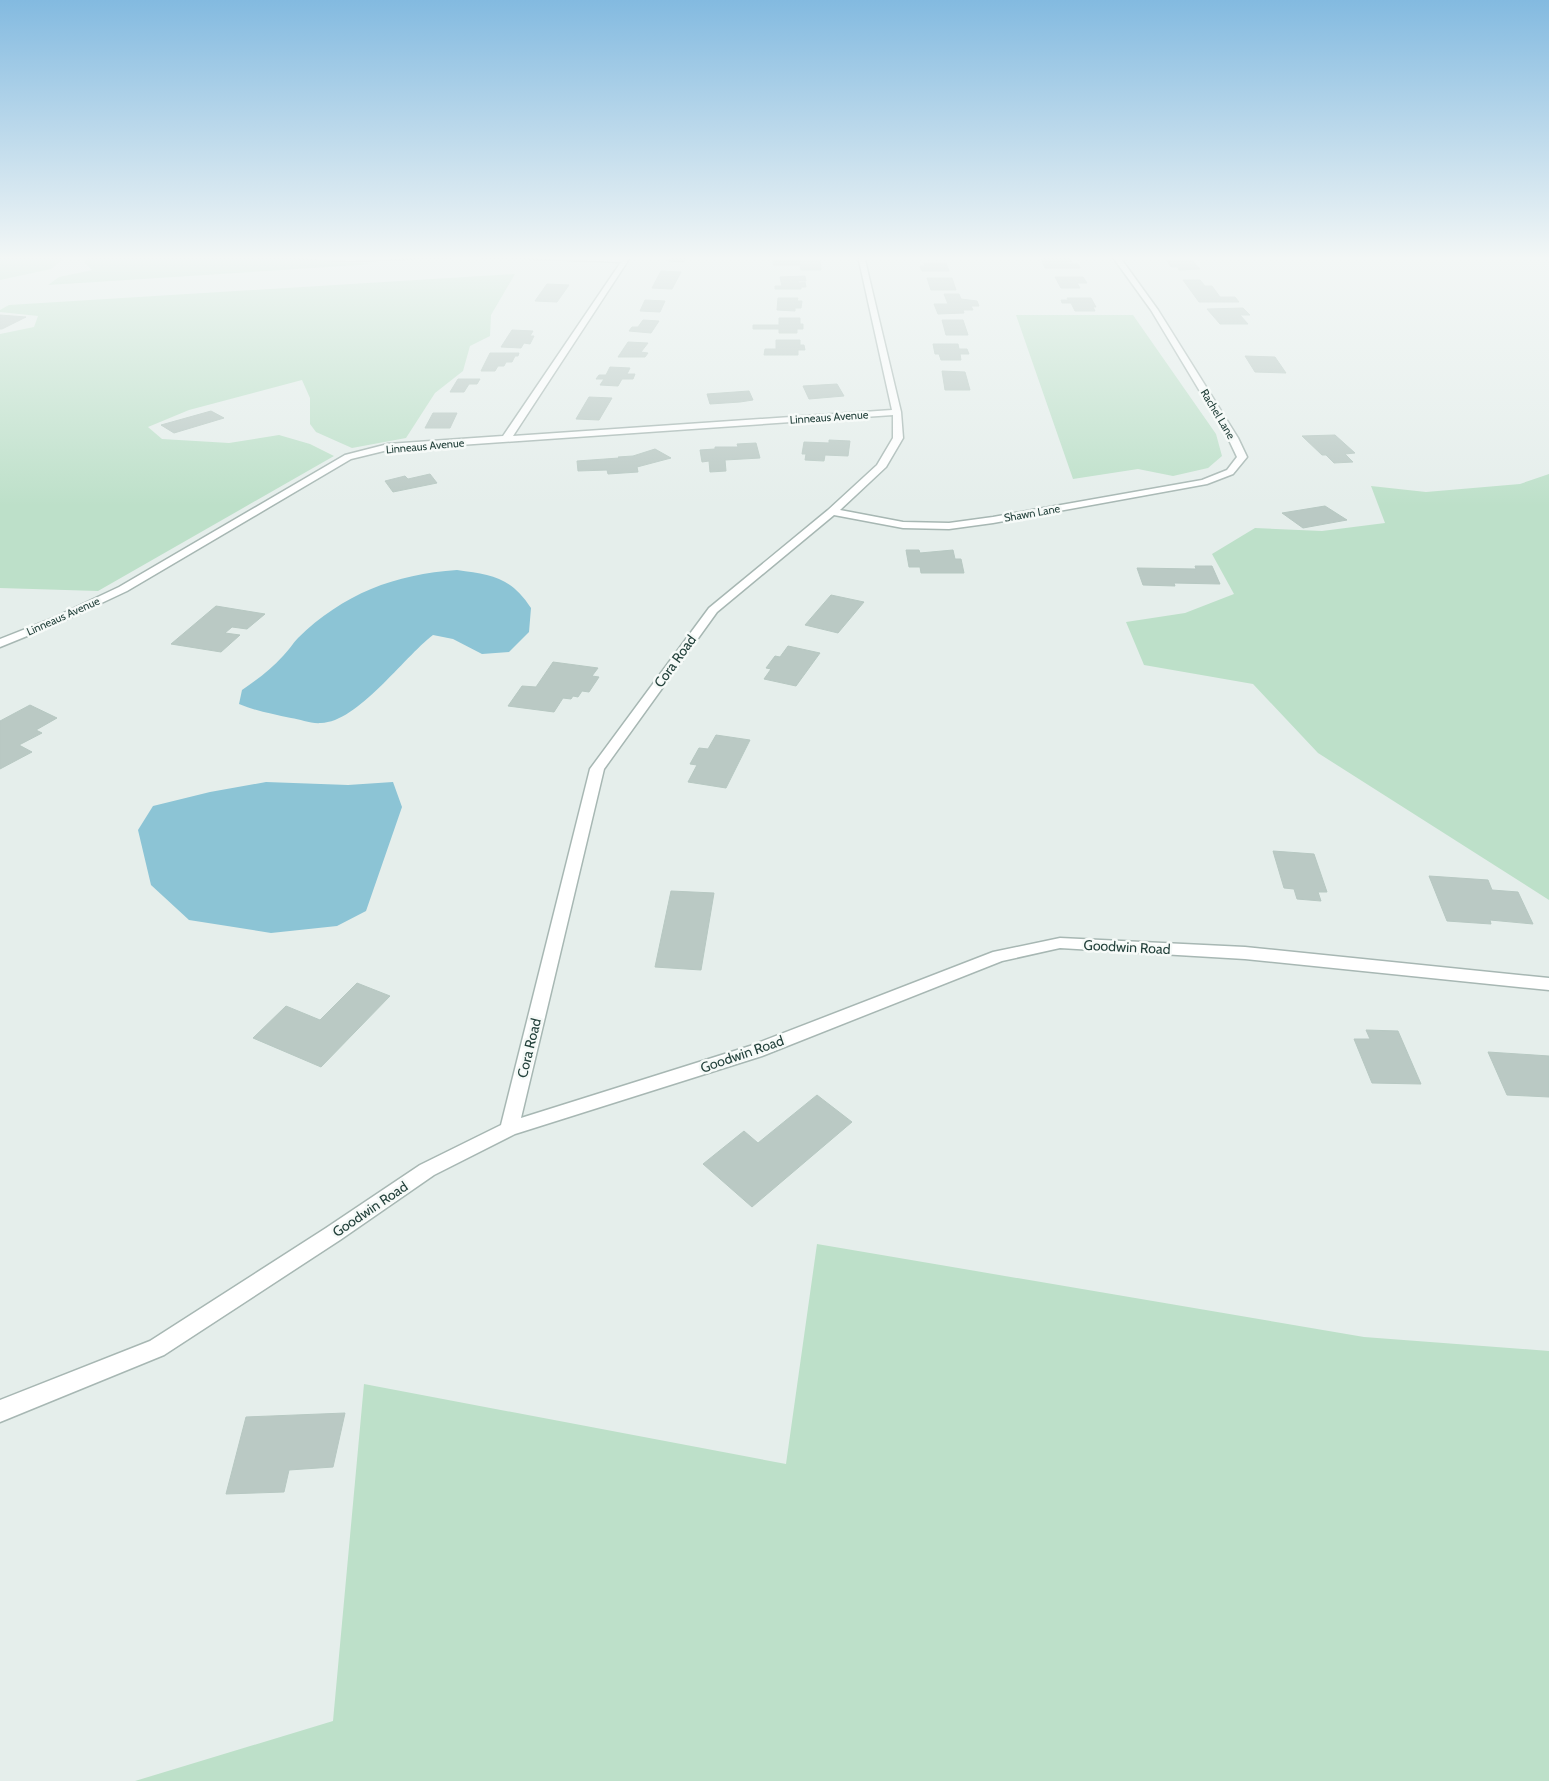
<svg xmlns="http://www.w3.org/2000/svg" width="1549" height="1781" font-family="Cabin,sans-serif">
<style>
.green{fill:#bde0c9}
.water{fill:#8cc4d5}
.building{fill:#bac9c4;stroke:#b7c8c2}
.lines{fill:none;stroke-linecap:round;stroke-linejoin:round}
.minor-casing{stroke:#a7b7b3;stroke-width:3}
.minor{fill:#fff;fill-rule:evenodd}
.labels{text-anchor:middle;stroke-width:5;stroke-linejoin:round;paint-order:stroke}
.far-street-label{font-size:11px;fill:#23413b;stroke:#f6faf8}
.street-label{font-size:14px;fill:#23413b;stroke:#f6faf8}
</style>
<rect width="100%" height="100%" fill="#e5eeeb"/>
<g class="green">
<path d="M0 256H67L51 269 0 280Z"/>
<path d="M87 256H230L375 264 48 285 59 277 92 270 84 262Z"/>
<path d="M515 274 491 315 490 336 470 346 463 371 435 393 406 438 352 448 316 432 310 424V398L302 380 189 410 148 427 162 439 229 443 279 435 310 444 334 456 98 591 0 588V334L34 327 38 316 0 312V310L9 305Z"/>
<path d="M1016 315H1133L1216 434 1222 456 1208 468 1173 476 1138 469 1073 479Z"/>
<path d="M1549 474V900L1318 753 1253 684 1144 665 1126 622 1185 613 1234 594 1212 554 1255 528 1322 531 1385 523 1371 486 1426 492 1520 484Z"/>
<path d="M817 1244 1364 1337 1549 1351V1781H135L333 1721 364 1384 786 1464Z"/>
</g>
<g class="water">
<path d="M457 570C492 575 511 577 531 608L529 632 509 652 482 654 453 639 433 635C403 658 358 722 321 723 311 724 300 719 291 718 272 714 256 711 239 704L242 690C257 680 271 669 283 656 289 650 293 643 298 638 343 594 395 574 457 570Z"/>
<path d="M266 782 348 785 393 782 402 807 366 911 337 926 271 933 189 920 151 885 138 830 153 806 210 792Z"/>
</g>
<g class="building">
<path d="M671 256H687L684 262 668 261Z"/>
<path d="M1041 259H1071L1072 262H1068L1069 264H1078L1080 268H1045Z"/>
<path d="M773 260H820L821 270H801L800 265H773Z"/>
<path d="M1166 260H1192L1200 269 1179 270 1178 267H1171Z"/>
<path d="M924 263H946L949 271H922L920 266H925Z"/>
<path d="M661 271 681 272 672 289 652 288Z"/>
<path d="M805 276 806 281H798L799 283 805 282 806 287H801V289H775V286H782L780 277Z"/>
<path d="M1055 277H1083L1087 283H1077L1080 288H1061Z"/>
<path d="M927 278H952L956 290H931Z"/>
<path d="M1183 280H1200L1205 286H1212L1220 297H1235L1239 302H1199Z"/>
<path d="M547 284 569 285 557 302 535 301Z"/>
<path d="M944 294H959L961 299 977 301 979 306H971L973 310H963L964 313 938 314 934 304H948Z"/>
<path d="M778 298H798L797 301H802L801 308H795V311L777 310Z"/>
<path d="M1067 298H1091L1096 307H1093L1095 311H1075L1071 303H1062L1061 300H1068Z"/>
<path d="M645 300 665 301 660 312 640 311Z"/>
<path d="M1243 308 1250 315H1240L1248 324H1220L1207 309Z"/>
<path d="M0 315 26 317 2 329H0Z"/>
<path d="M779 318H800V324H803V329H797V333H779V329H753V325H779Z"/>
<path d="M643 320 659 321 651 333 629 331 632 327H638Z"/>
<path d="M942 320H963L968 335H946Z"/>
<path d="M512 330 533 331 530 336H534L530 344 524 343 521 348 501 347Z"/>
<path d="M776 340H800V345H804L805 350H798V355H764L765 349H776Z"/>
<path d="M628 342 648 343 641 352 648 353 645 357H618Z"/>
<path d="M933 344H958L959 349H967L969 354H960L961 360H941L939 354H935Z"/>
<path d="M490 353H519L518 356H515L512 362H506L504 366H498L495 371H481Z"/>
<path d="M1245 356 1275 357 1286 373 1255 372Z"/>
<path d="M610 367 630 368 627 374H635L633 379H622L618 386 600 385 604 379H596L599 375H606Z"/>
<path d="M942 371 965 372 970 390H945Z"/>
<path d="M458 379H480L477 384H469L464 392H450Z"/>
<path d="M837 384 844 396 809 399 803 386Z"/>
<path d="M749 391 753 400 740 402 710 404 707 394Z"/>
<path d="M589 397 612 398 599 420 576 419Z"/>
<path d="M211 411 224 418 174 433 161 425Z"/>
<path d="M433 413H457L450 428H425Z"/>
<path d="M1335 435 1355 453 1345 454 1353 462 1334 463 1326 455H1322L1302 436Z"/>
<path d="M829 440 850 441 848 456 825 455 824 461 805 460 806 454H802L804 442 829 443Z"/>
<path d="M756 443 760 458 725 460 726 471 710 472 709 461 702 462 700 450 715 449V447H738L737 444Z"/>
<path d="M655 449 671 458 637 467 638 472 608 474 607 470 578 471 577 461 619 458 618 457 633 456Z"/>
<path d="M430 474 437 483 393 492 385 481 405 476 408 479Z"/>
<path d="M1325 506 1347 520 1303 528 1282 513Z"/>
<path d="M906 550H919L920 553 953 550 955 559H961L964 573H921L920 567H909Z"/>
<path d="M1195 566H1212L1220 584 1174 583 1175 586 1143 585 1137 568 1196 569Z"/>
<path d="M831 595 864 602 838 633 805 625Z"/>
<path d="M216 606 265 614 247 629 232 627 225 633 240 635 221 652 171 644Z"/>
<path d="M788 646 820 653 796 686 764 679 771 669 766 668 775 656 780 657Z"/>
<path d="M553 662 598 668 592 676 599 677 589 692 582 691 578 697 573 696 571 699 563 698 554 712 508 706 522 686 536 687Z"/>
<path d="M30 705 57 718 36 730 42 733 19 745 32 752 0 769V721Z"/>
<path d="M716 735 750 740 726 788 688 782 697 765 690 764 699 748 708 749Z"/>
<path d="M1273 851 1314 854 1327 892H1318L1321 901 1297 899 1294 889 1284 888Z"/>
<path d="M1429 876 1488 880 1492 890 1518 892 1533 924 1490 920 1491 924 1447 921Z"/>
<path d="M671 891 714 893 701 970 655 967Z"/>
<path d="M357 983 390 996 321 1067 253 1038 286 1006 320 1020Z"/>
<path d="M1366 1030 1398 1031 1421 1084 1372 1083 1354 1039H1370Z"/>
<path d="M1488 1052 1549 1056V1097L1507 1095Z"/>
<path d="M817 1095 852 1122 752 1207 703 1164 744 1131 758 1143Z"/>
<path d="M345 1413 333 1467 289 1470 284 1492 226 1494 246 1417Z"/>
</g>
<g class="lines">
<g class="minor-casing">
<g id="minor">
<path d="M257 256H464L350 261Z"/>
<path d="M467 256H631L513 436 892 410 858 256H864L901 412 903 438 886 467 840 510 903 522 949 523 993 517 1202 480 1227 470 1237 457 1228 438 1151 310 1112 256H1119L1158 310 1238 438 1247 457 1233 474 1207 484 993 523 949 529 903 528 834 515 717 612 604 769 521 1118 750 1046 993 952 1060 938 1245 947 1549 978V990L1245 959 1060 948 1002 961 762 1056 515 1134 434 1175 340 1240 164 1355 0 1422V1400L150 1341 326 1228 420 1165 501 1125 590 769 709 608 828 510 877 465 893 438V415L388 450 351 459 127 591 59 623 0 647V639L51 619 119 587 345 455 388 444 503 436 621 262Z"/>
</g>
</g>
<use href="#minor" class="minor"/>
</g>
<linearGradient id="sky" x2="0" y2="1"><stop stop-color="#83bae0"/><stop offset="0.51" stop-color="#f3f7f6"/><stop offset="1" stop-color="#f3f7f6" stop-opacity="0"/></linearGradient>
<rect width="1549" height="506" fill="url(#sky)"/>
<g class="labels">
<g class="far-street-label">
<text transform="translate(1218 414) rotate(59)" y="4">Rachel Lane</text>
<text transform="translate(829 417) rotate(-4)" y="4">Linneaus Avenue</text>
<text transform="translate(425 446) rotate(-5)" y="4">Linneaus Avenue</text>
<text transform="translate(1032 513) rotate(-10)" y="4">Shawn Lane</text>
<text transform="translate(63 616) rotate(-24)" y="4">Linneaus Avenue</text>
</g>
<g class="street-label">
<text transform="translate(675 661) rotate(-54)" y="5">Cora Road</text>
<text transform="translate(1127 947) rotate(3)" y="5">Goodwin Road</text>
<text transform="translate(529 1048) rotate(-76)" y="5">Cora Road</text>
<text transform="translate(742 1054) rotate(-19)" y="5">Goodwin Road</text>
<text transform="translate(370 1209) rotate(-34)" y="5">Goodwin Road</text>
</g>
</g>
</svg>
